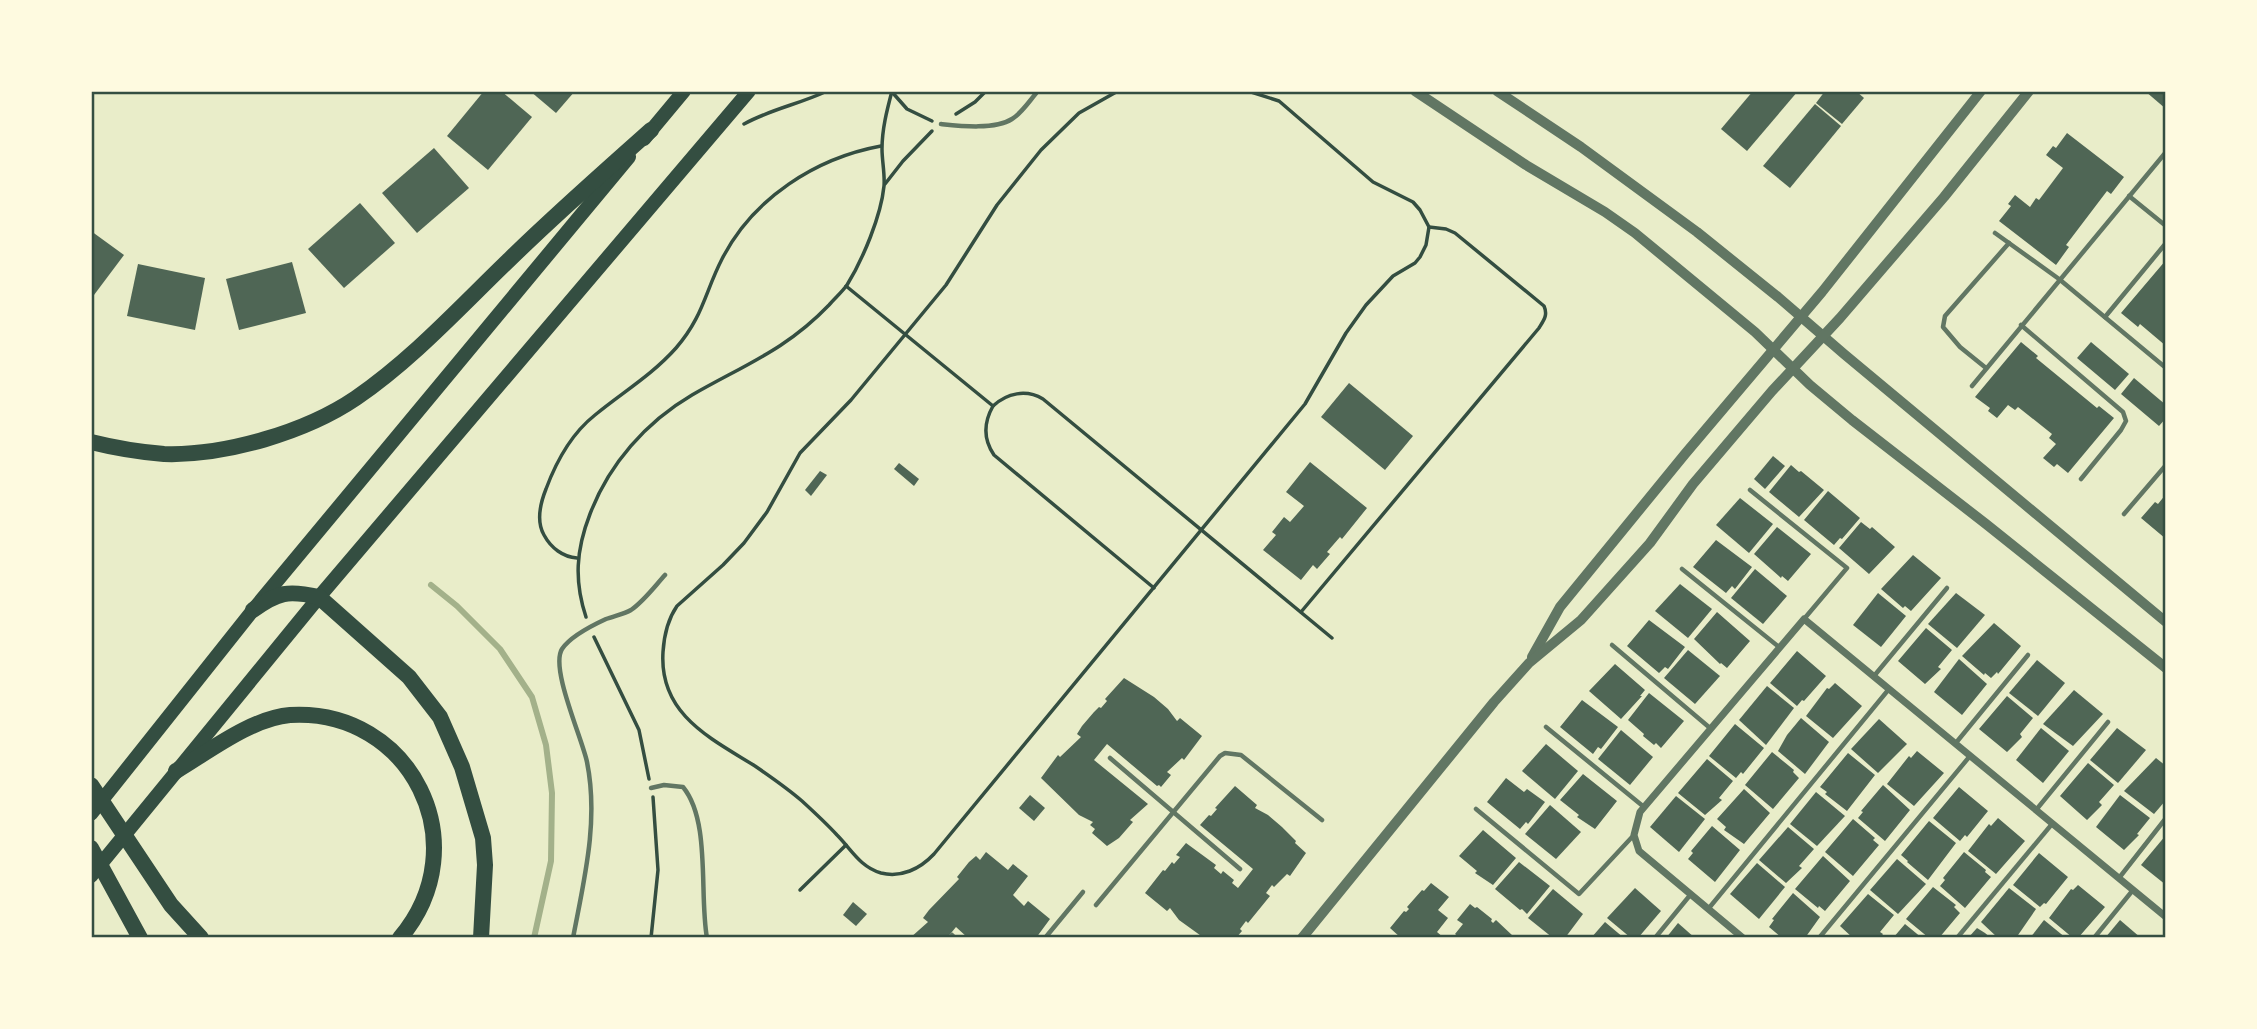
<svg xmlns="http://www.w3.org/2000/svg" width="2257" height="1029" font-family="Arial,sans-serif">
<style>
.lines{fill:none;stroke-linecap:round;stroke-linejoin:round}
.stream{stroke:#a3b18a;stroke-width:6}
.building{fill:#4f6655}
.path{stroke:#344e41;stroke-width:3.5}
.service{stroke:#617663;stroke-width:4.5}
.minor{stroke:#617663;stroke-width:7}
.tertiary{stroke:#617663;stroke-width:10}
.primary{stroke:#344e41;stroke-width:14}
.motorway{stroke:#344e41;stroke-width:16}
.neatline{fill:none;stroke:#344e41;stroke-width:2.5}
</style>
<rect width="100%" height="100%" fill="#e9edc9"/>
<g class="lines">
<path class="stream" d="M431 585 457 606 500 649 532 697 546 745 552 793 551 861 534 938"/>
</g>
<g class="building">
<path d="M484 91H501L532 117 488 170 447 136Z"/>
<path d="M530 91H575L556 113Z"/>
<path d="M1753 91H1798L1747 151 1721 129Z"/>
<path d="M1825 91H1856L1864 98 1842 124 1816 103Z"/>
<path d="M2145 91H2166V109Z"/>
<path d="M1815 104 1841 126 1790 188 1763 166Z"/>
<path d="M2067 133 2124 177 2111 194 2107 191 2066 245 2069 247 2056 265 1999 221 2011 206 2008 204 2015 195 2030 207 2036 198 2039 200 2063 168 2046 155 2053 146 2056 148Z"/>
<path d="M434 148 469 188 417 233 382 193Z"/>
<path d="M360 203 395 243 344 288 308 249Z"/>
<path d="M91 231 124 255 91 299Z"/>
<path d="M2166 260V346L2140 324 2138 327 2121 313Z"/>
<path d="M292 262 306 313 239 330 226 279Z"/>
<path d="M138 264 205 278 195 330 127 316Z"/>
<path d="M2021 342 2038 356 2036 358 2097 408 2099 406 2114 418 2068 473 2057 464 2054 467 2043 458 2056 444 2049 438 2052 434 2018 407 2015 410 2008 405 1997 418 1988 411 1990 408 1975 397Z"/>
<path d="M2091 342 2129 374 2115 390 2077 358Z"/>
<path d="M2134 378 2166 405V418L2159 426 2121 394Z"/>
<path d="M1349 383 1413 436 1385 470 1321 417Z"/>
<path d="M1773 456 1785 466 1765 489 1754 479Z"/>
<path d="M1310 462 1367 508 1342 539 1340 537 1327 552 1330 554 1317 569 1313 565 1301 580 1263 550 1276 535 1272 532 1284 517 1290 522 1304 506 1286 492Z"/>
<path d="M899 463 919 479 914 486 894 469Z"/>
<path d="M1791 465 1799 472 1801 471 1824 490 1799 517 1769 492Z"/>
<path d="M820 471 827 475 811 496 805 490Z"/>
<path d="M1828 491 1860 518 1842 539 1840 538 1834 545 1804 520Z"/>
<path d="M2166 494V539L2141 518 2155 502 2158 504Z"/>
<path d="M1740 498 1773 524 1749 553 1716 525Z"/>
<path d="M1861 522 1870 529 1872 527 1895 547 1869 574 1839 548Z"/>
<path d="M1777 527 1811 554 1788 581 1782 576 1781 578 1754 554Z"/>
<path d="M1716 540 1752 567 1735 589 1732 586 1726 593 1693 567Z"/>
<path d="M1913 555 1941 578 1911 611 1905 606 1903 608 1881 589Z"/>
<path d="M1755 569 1787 596 1763 624 1731 598Z"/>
<path d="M1680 584 1712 609 1688 638 1655 611Z"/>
<path d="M1878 593 1906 616 1881 647 1853 625Z"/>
<path d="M1956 593 1985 615 1957 648 1928 624Z"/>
<path d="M1717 612 1750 641 1727 668 1721 663 1720 664 1694 639Z"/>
<path d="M1649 620 1685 647 1668 669 1665 667 1659 673 1627 646Z"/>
<path d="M1994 623 2021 646 1998 674 1997 672 1991 678 1985 673 1984 675 1962 656Z"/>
<path d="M1926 628 1952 650 1938 667 1941 669 1925 684 1898 661Z"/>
<path d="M1688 650 1720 676 1695 704 1664 678Z"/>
<path d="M1797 651 1826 676 1804 701 1802 700 1797 706 1770 683Z"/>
<path d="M1959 659 1987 684 1962 715 1934 692Z"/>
<path d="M2037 660 2065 683 2038 716 2009 693Z"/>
<path d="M1615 664 1645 690 1640 696H1642L1621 719 1589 691Z"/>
<path d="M1124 678 1154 697 1168 709 1177 721 1180 718 1202 736 1184 760 1182 758 1167 772 1171 775 1161 787 1159 785 1157 786 1107 744 1094 760 1148 804 1130 820 1133 822 1119 838 1107 846 1092 833 1095 829 1090 825 1093 822 1079 815 1041 778 1058 755 1060 757 1081 737 1077 734 1082 726 1094 712 1099 707 1101 708 1107 701 1105 699Z"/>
<path d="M1835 683 1862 706 1833 738 1806 716 1827 688 1829 689Z"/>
<path d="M1767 686 1794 708 1766 745 1739 720Z"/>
<path d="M2074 690 2103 714 2073 746 2043 724Z"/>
<path d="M1649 693 1684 721 1661 748 1656 743 1654 745 1643 736 1644 734 1628 720Z"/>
<path d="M2007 696 2033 718 2020 734 2022 737 2007 752 1979 729Z"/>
<path d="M1582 700 1618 727 1601 749 1598 747 1593 754 1560 727Z"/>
<path d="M1801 718 1829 742 1805 774 1778 751 1787 735Z"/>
<path d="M1879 719 1907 744 1878 773 1851 749Z"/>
<path d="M1735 724 1764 748 1743 774 1741 772 1736 778 1709 756Z"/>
<path d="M2041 728 2069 751 2043 783 2016 760Z"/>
<path d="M2117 728 2146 750 2118 783 2090 760Z"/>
<path d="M1621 730 1653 757 1630 785 1598 759Z"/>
<path d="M1546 744 1578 771 1555 799 1522 771Z"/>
<path d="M1917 751 1944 773 1914 806 1887 784 1909 756 1911 758Z"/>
<path d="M1772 752 1794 770 1793 772 1799 778 1773 809 1745 785Z"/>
<path d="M1848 753 1875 775 1847 811 1825 794 1827 792 1820 787Z"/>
<path d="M2156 758 2166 766V800L2154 814 2124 791Z"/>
<path d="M1707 759 1733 781 1719 798 1722 800 1705 815 1678 793Z"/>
<path d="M2088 763 2114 785 2099 802 2102 805 2087 820 2060 796Z"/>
<path d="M1583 774 1617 801 1595 829 1577 817 1579 815 1560 800Z"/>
<path d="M1506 778 1524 792 1527 789 1545 802 1528 824 1526 822 1520 829 1487 802Z"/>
<path d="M1883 785 1910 810 1885 841 1858 818 1863 812 1861 811Z"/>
<path d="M1235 786 1257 805 1255 808 1268 815 1282 827 1296 841 1295 843 1306 853 1290 876 1287 874 1274 887 1272 885 1266 893 1270 896 1248 923 1246 921 1240 929 1242 931 1236 938H1204L1179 920 1170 908 1167 911 1145 893 1163 870 1165 871 1172 862 1174 864 1180 857 1176 855 1186 843 1216 865 1214 868 1221 874 1223 871 1234 880 1232 883 1238 888 1253 869 1200 825 1209 815 1211 816 1217 809 1215 808Z"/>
<path d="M1959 787 1988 811 1967 837 1965 835 1960 841 1933 818Z"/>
<path d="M1744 789 1770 813 1744 844 1724 830 1726 827 1717 819Z"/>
<path d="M1816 792 1845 816 1817 846 1790 824Z"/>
<path d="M1030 795 1045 808 1034 821 1019 808Z"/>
<path d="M2120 795 2150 818 2137 834 2139 835 2124 850 2096 827Z"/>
<path d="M1676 796 1705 819 1679 852 1650 827Z"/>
<path d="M1550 805 1581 832 1556 859 1525 834Z"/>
<path d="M1998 818 2025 841 1996 874 1968 851 1989 824 1991 826Z"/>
<path d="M1853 819 1875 838 1873 840 1879 845 1853 876 1825 852Z"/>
<path d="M1929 821 1956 843 1928 880 1907 862 1908 861 1901 855Z"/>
<path d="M1712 826 1740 850 1715 882 1688 859 1693 853 1691 851Z"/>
<path d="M1788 827 1814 849 1799 866 1802 868 1786 883 1759 860Z"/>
<path d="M1483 830 1516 858 1493 885 1475 873 1477 871 1459 856Z"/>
<path d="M2166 835V885L2141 865Z"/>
<path d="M986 852 1008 870 1013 864 1028 876 1013 895 1024 906 1028 901 1050 919 1036 938H968L956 927 947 938H910L928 922 923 918 929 910 959 879 957 877 969 862 976 856 980 860Z"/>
<path d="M1964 852 1986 870 1985 872 1991 877 1965 908 1940 886 1945 880 1943 878Z"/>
<path d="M2039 853 2068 877 2046 904 2044 903 2040 907 2013 885Z"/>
<path d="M1823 856 1850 881 1825 911 1819 906 1818 908 1795 889Z"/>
<path d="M1897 859 1926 884 1898 914 1870 890Z"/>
<path d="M1519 862 1550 886 1527 914 1522 909 1520 910 1495 889Z"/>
<path d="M1757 863 1785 887 1759 919 1730 894Z"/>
<path d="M1431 883 1449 897 1438 910 1448 918 1437 932 1444 938H1401L1390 928 1404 911 1406 912 1409 909 1407 907 1422 890 1424 891Z"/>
<path d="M2078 885 2105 907 2078 938H2073L2049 918 2071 889 2073 890Z"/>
<path d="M1933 887 1956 905 1954 907 1960 913 1939 938H1929L1906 919Z"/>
<path d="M1635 888 1661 911 1638 938H1631L1607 918Z"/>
<path d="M2009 888 2036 909 2016 938H1998L1981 922Z"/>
<path d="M1553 889 1583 914 1565 938H1553L1528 918Z"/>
<path d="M1793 893 1820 917 1805 938H1782L1769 927 1774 920 1772 919Z"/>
<path d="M1868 894 1894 915 1880 932 1883 934 1880 938H1853L1840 926Z"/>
<path d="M853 902 867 914 856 926 843 915Z"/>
<path d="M1470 904 1475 908 1477 907 1492 919 1491 921 1493 923 1496 920 1513 936 1512 938H1460L1455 934 1463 924 1457 920Z"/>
<path d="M2044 920 2066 938H2030Z"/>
<path d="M2120 920 2141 938H2105Z"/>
<path d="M1605 922 1624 938H1591Z"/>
<path d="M1678 923 1695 938H1666Z"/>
<path d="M1905 924 1922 938H1893Z"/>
<path d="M1977 928 1985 933 1991 938H1968Z"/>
</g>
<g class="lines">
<g class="path">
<path d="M1118 91 1079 113 1041 150 997 205 946 285 851 400 800 453 767 512 744 543 723 565 677 606C668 619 664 636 663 652 659 714 710 738 755 766 771 777 787 788 802 801 814 812 826 823 837 835 851 849 860 867 881 873 901 878 920 869 934 854L1305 404 1346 333 1366 305 1393 276 1415 263 1420 257 1426 245 1429 227 1420 210 1413 202 1373 182 1279 101 1248 91"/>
<path d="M892 92 907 109 932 121"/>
<path d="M956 114 975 102 986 91"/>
<path d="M744 124C771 109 800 104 827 91"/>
<path d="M885 184 903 161 932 131"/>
<path d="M846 286 993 406C1007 393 1026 389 1043 399L1332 638"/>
<path d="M993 406C984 422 983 439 994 455L1154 588"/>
<path d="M577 558C563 557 551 548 544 535 536 521 540 504 546 489 556 462 571 434 595 415 623 392 652 375 676 348 703 317 705 292 722 259 753 198 816 158 881 146"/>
<path d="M1301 612 1539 328C1544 320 1548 315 1544 306L1455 233 1446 229 1429 227"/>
<path d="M586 617C574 581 576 550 590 514 609 464 646 422 692 395 744 365 786 350 829 305 835 298 842 292 847 285 863 259 881 216 884 186 885 174 882 161 882 149 882 129 887 110 892 91"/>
<path d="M594 637 639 730 649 779"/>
<path d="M800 890 846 845"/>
<path d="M651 938 658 870 653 797"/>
</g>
<g class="service">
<path d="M941 124C960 126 995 130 1012 119 1022 113 1030 100 1038 91"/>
<path d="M2129 196 2166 226"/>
<path d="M1995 233 2059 279 2166 368"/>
<path d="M2105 317 2166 243"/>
<path d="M2021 325 2123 412 2126 421 2121 430 2081 479"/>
<path d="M1986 368 1960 347 1943 327 1945 316 2009 243"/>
<path d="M1972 386 2166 152"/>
<path d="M1750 490 1847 568 1804 619"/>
<path d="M2124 514 2166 465"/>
<path d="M1682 569 1779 647"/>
<path d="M1612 645 1710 728"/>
<path d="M1874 676 1947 588"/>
<path d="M1546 727 1644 807"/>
<path d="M1955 744 2028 655"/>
<path d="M1110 758 1240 869"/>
<path d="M651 788 664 785 683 787C711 821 699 895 707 938"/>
<path d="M1476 809 1579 894 1633 836"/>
<path d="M2036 810 2108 722"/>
<path d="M2119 878 2166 818"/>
<path d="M1096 905 1220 756 1225 753 1241 755 1322 820"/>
<path d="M1709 908 1889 689"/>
<path d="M952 935 955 938"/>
<path d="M573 938C584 880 599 821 587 762 582 738 550 668 562 649 570 637 593 625 606 619 614 616 624 614 631 610 644 601 655 586 665 575"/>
<path d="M1045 938 1083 892"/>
<path d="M1655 938 1691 894"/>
<path d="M1819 938 1970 756"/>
<path d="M1957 938 2052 824"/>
<path d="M2094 938 2133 890"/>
</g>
<path class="minor" d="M1743 938 1639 851 1634 835 1640 812 1804 619 2166 917"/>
<g class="tertiary">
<path d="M1415 91 1526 165 1605 212 1635 233 1755 332 1810 385 1852 420 1986 524 2166 668"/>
<path d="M1497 91 1581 147 1697 232 1778 297 1844 354 2166 622"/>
<path d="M1532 657 1560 607 1685 454 1822 292 1981 91"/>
<path d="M1302 938 1494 702 1529 663 1581 620 1650 543 1693 484 1772 391 1840 318 1944 197 2029 91"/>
</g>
<g class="primary">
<path d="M644 139 684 91"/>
<path d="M91 814 253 610 629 157"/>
<path d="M91 876 319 597 749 91"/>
</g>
<g class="motorway">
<path d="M91 442C115 448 139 452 164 454 225 456 306 432 356 398 413 359 461 306 510 259 556 214 604 172 651 130"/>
<path d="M253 610C278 592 288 590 319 597L409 677 440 717 462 767 483 838 485 865 481 938"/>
<path d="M176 771C208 752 252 718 290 715 411 708 479 845 400 938"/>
<path d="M91 785 171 905 201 938"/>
<path d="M91 848 140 938"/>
</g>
</g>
<rect width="2257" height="1029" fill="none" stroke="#fefae0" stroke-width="186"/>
<rect x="93" y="93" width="2071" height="843" class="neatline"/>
</svg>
